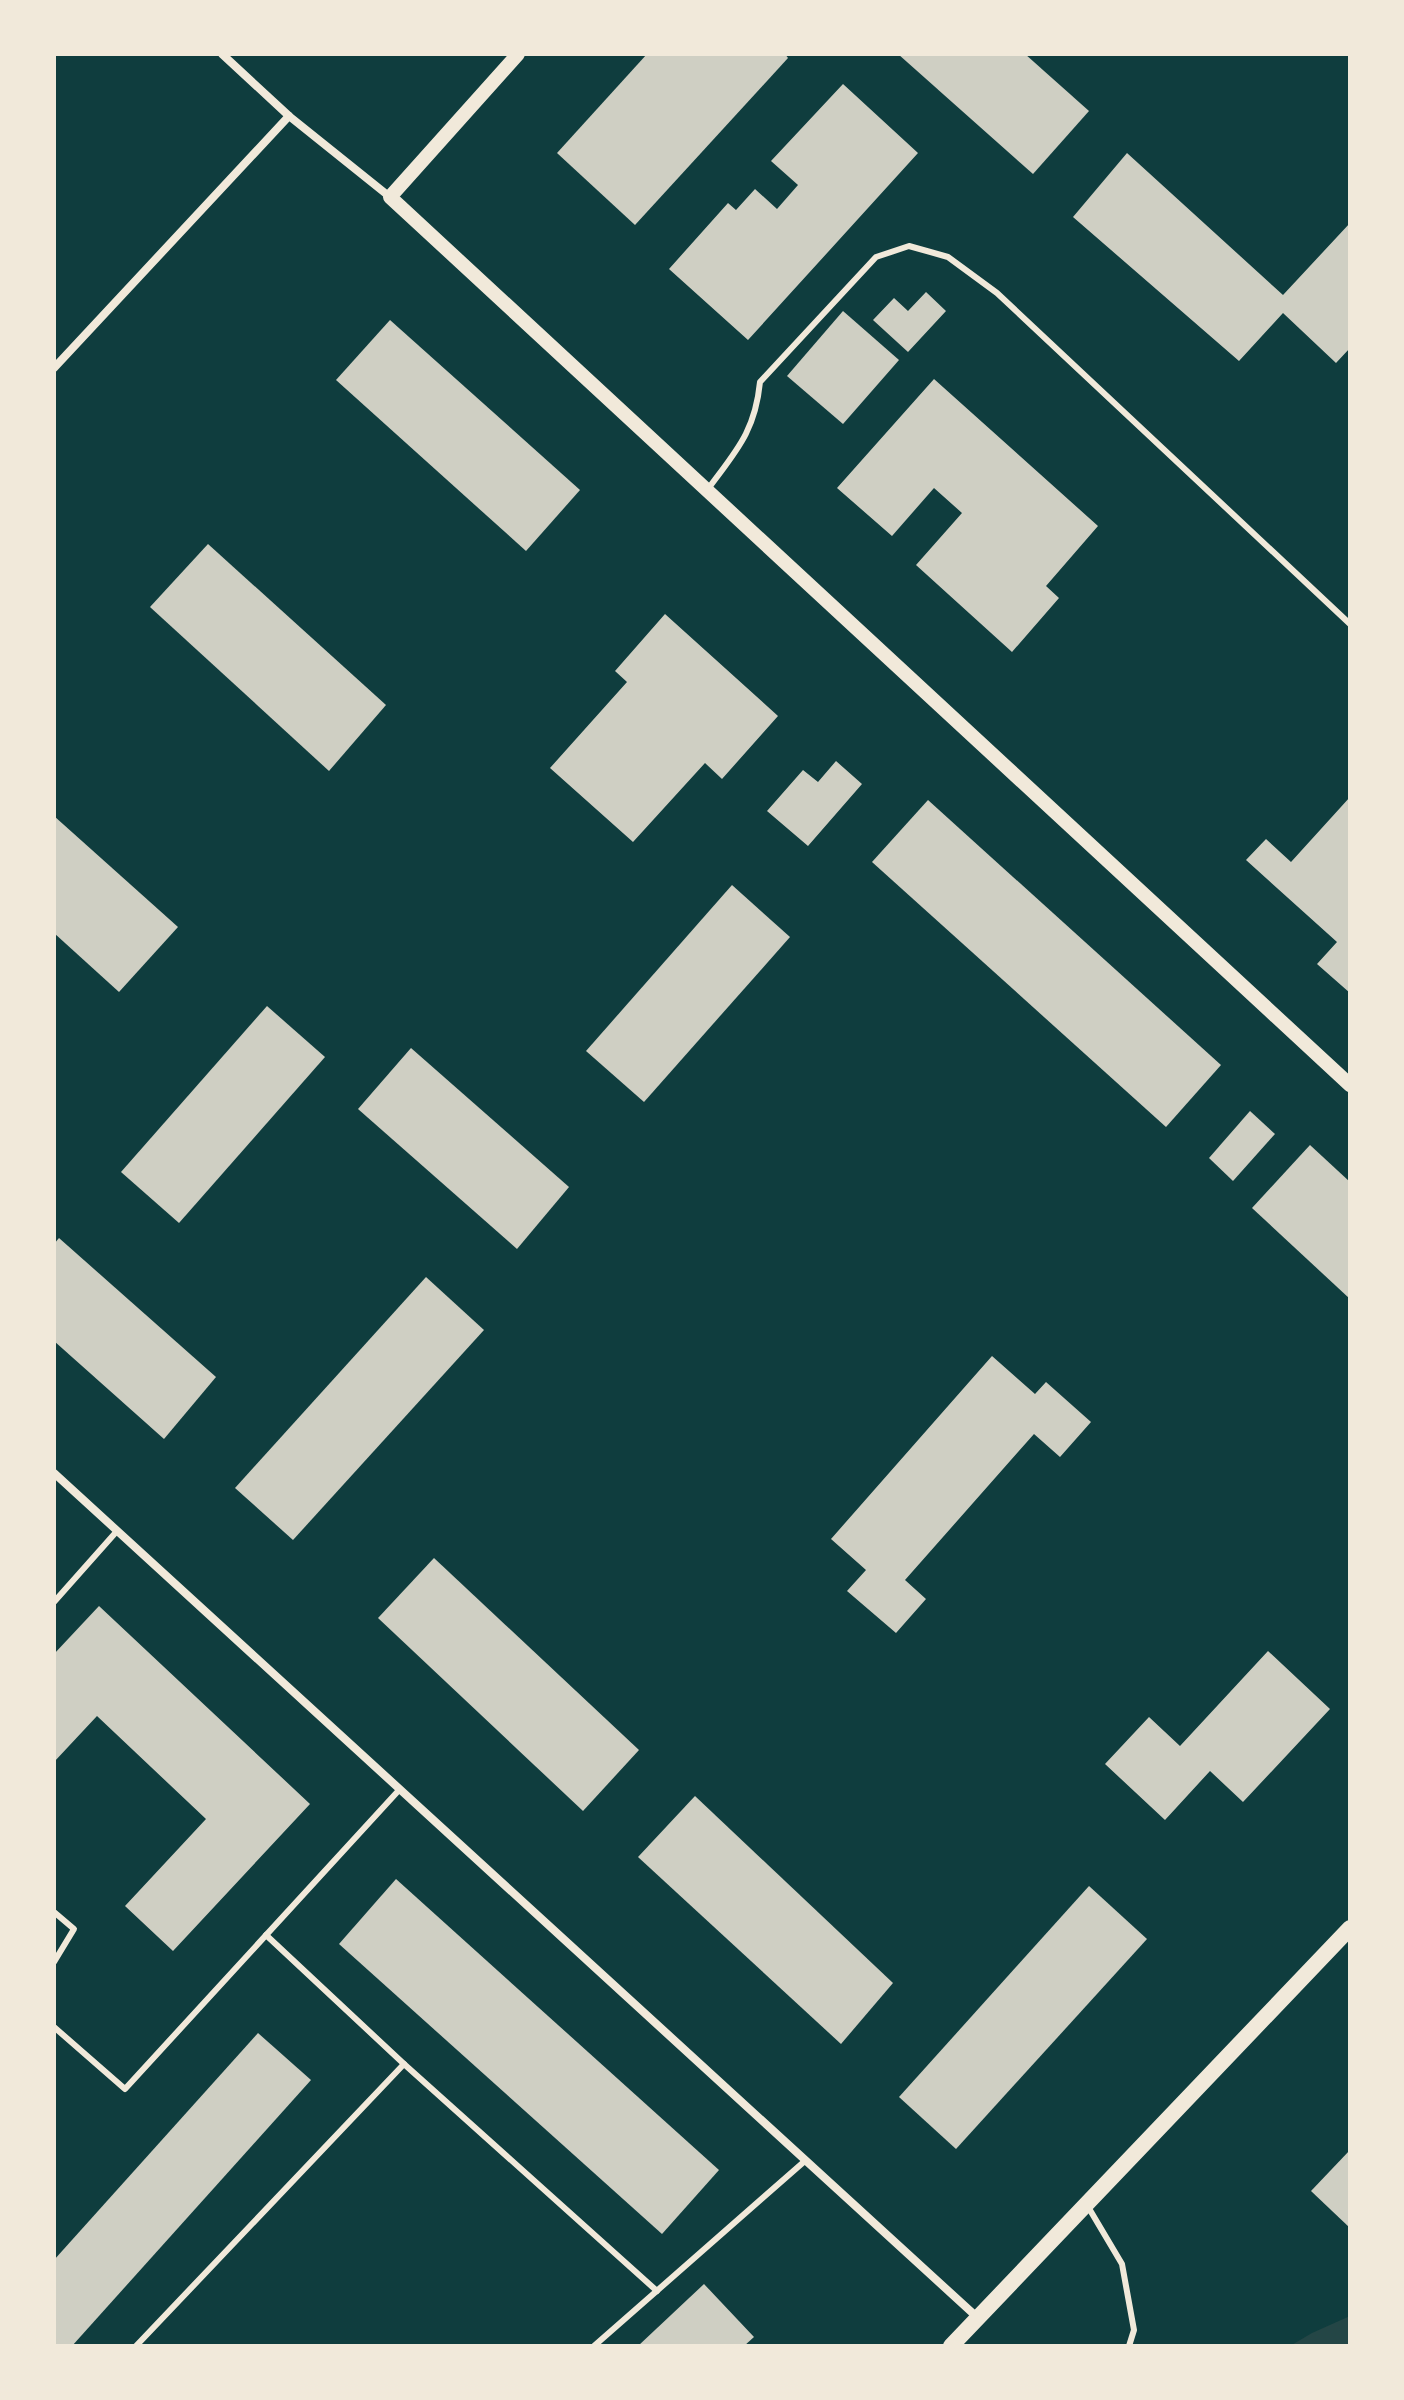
<svg xmlns="http://www.w3.org/2000/svg" width="1404" height="2400" font-family="'Source Sans 3',sans-serif">
<style>
.green{fill:#244646}
.building{fill:#cfcfc3}
.lines{fill:none;stroke-linecap:round;stroke-linejoin:round}
.service{stroke:#f1e9da;stroke-width:6}
.minor{stroke:#f1e9da;stroke-width:8}
.tertiary{stroke:#f1e9da;stroke-width:14}
.secondary{stroke:#f1e9da;stroke-width:16}
</style>
<rect width="100%" height="100%" fill="#0f3d3e"/>
<path class="green" d="M1350 2316V2346H1290L1312 2333Z"/>
<g class="building">
<path d="M647 54H785L788 58 635 225 557 153Z"/>
<path d="M898 54H1025L1089 111 1033 174Z"/>
<path d="M843 84 918 153 748 340 669 269 728 203 736 210 755 189 777 209 798 185 771 161Z"/>
<path d="M1127 153 1283 295 1350 223V348L1336 363 1283 313 1239 361 1073 217Z"/>
<path d="M926 292 946 311 908 352 873 320 894 298 908 311Z"/>
<path d="M843 311 899 360 843 424 787 376Z"/>
<path d="M390 320 580 490 526 551 336 380Z"/>
<path d="M934 379 1098 526 1046 586 1059 598 1012 652 916 565 962 513 934 488 892 536 837 488Z"/>
<path d="M208 544 386 705 329 771 150 607Z"/>
<path d="M665 614 778 716 722 779 705 763 633 842 550 768 627 682 615 671Z"/>
<path d="M836 761 862 784 808 846 767 811 803 770 818 782Z"/>
<path d="M1350 797V993L1317 964 1337 942 1246 860 1266 839 1291 862Z"/>
<path d="M928 800 1221 1065 1166 1127 872 862Z"/>
<path d="M54 816 178 927 119 992 54 933Z"/>
<path d="M732 885 790 937 644 1102 586 1051Z"/>
<path d="M267 1006 325 1057 179 1223 121 1172Z"/>
<path d="M411 1048 569 1187 517 1249 358 1109Z"/>
<path d="M1250 1111 1275 1134 1233 1181 1209 1158Z"/>
<path d="M1310 1145 1350 1182V1299L1252 1208Z"/>
<path d="M59 1238 216 1377 164 1439 54 1341V1244Z"/>
<path d="M426 1277 484 1330 293 1540 235 1488Z"/>
<path d="M992 1356 1035 1394 1046 1382 1091 1422 1060 1457 1034 1434 905 1580 926 1599 896 1633 847 1591 866 1570 831 1539Z"/>
<path d="M434 1558 639 1750 583 1811 378 1618Z"/>
<path d="M99 1606 310 1804 173 1951 125 1906 206 1819 97 1716 54 1762V1654Z"/>
<path d="M1268 1651 1330 1709 1243 1802 1210 1771 1165 1820 1105 1764 1149 1717 1180 1746Z"/>
<path d="M695 1796 893 1983 841 2044 638 1857Z"/>
<path d="M396 1879 719 2170 662 2234 339 1944Z"/>
<path d="M1089 1886 1147 1939 956 2149 899 2097Z"/>
<path d="M258 2033 311 2080 72 2346H54V2260Z"/>
<path d="M1350 2150V2228L1311 2191Z"/>
<path d="M704 2284 754 2337 744 2346H638Z"/>
</g>
<g class="lines">
<g class="service">
<path d="M708 489C736 451 755 432 760 382L876 257 909 246 948 257 997 293 1350 624"/>
<path d="M54 1602 117 1531"/>
<path d="M54 1912 74 1929 54 1962"/>
<path d="M266 1935 404 2064"/>
<path d="M54 2027 125 2089 400 1789"/>
<path d="M1087 2205 1122 2264 1134 2330 1129 2346"/>
<path d="M136 2346 404 2064 657 2291"/>
<path d="M594 2346 806 2160"/>
</g>
<g class="minor">
<path d="M222 54 289 116 390 197"/>
<path d="M54 368 289 116"/>
<path d="M54 1473 978 2318"/>
</g>
<path class="tertiary" d="M518 54 390 197 1350 1085"/>
<path class="secondary" d="M951 2346 1350 1928"/>
</g>
<rect width="1404" height="2400" fill="none" stroke="#f1e9da" stroke-width="112"/>
</svg>
